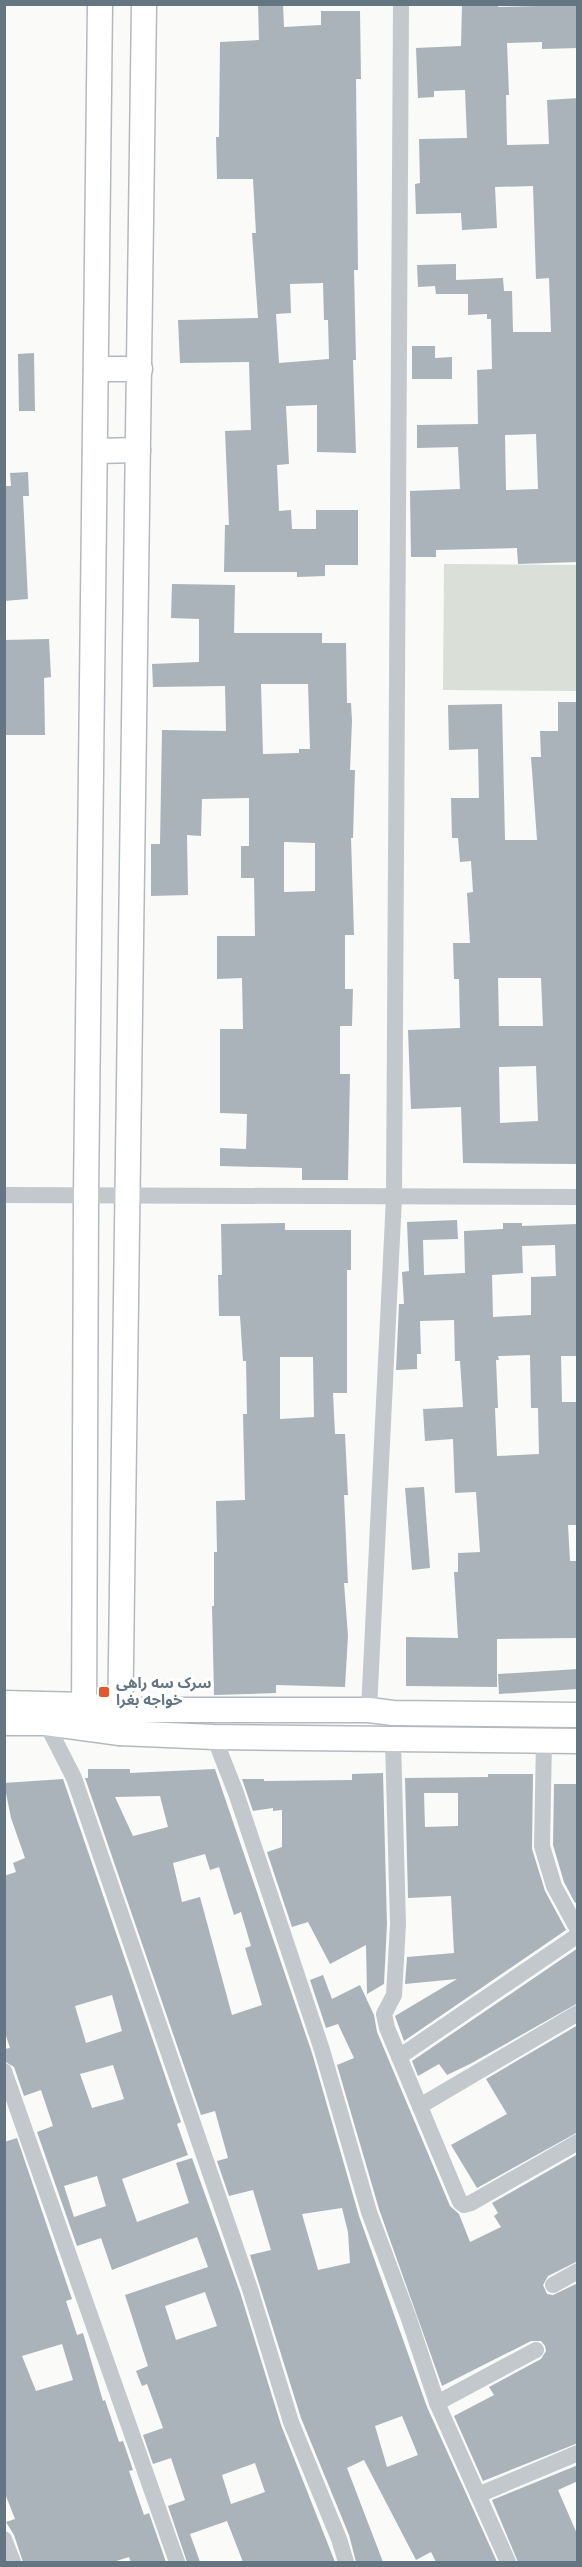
<svg xmlns="http://www.w3.org/2000/svg" width="582" height="2567" font-family="'Golos Text','Noto Sans Arabic',sans-serif">
<style>
.green{fill:#dadfd7}
.building{fill:#aab3b9;fill-rule:evenodd}
.lines{fill:none;stroke-linecap:round;stroke-linejoin:round}
.secondary-casing{stroke:#b3babf;stroke-width:27}
.street{stroke:#c3c8cc;stroke-width:16}
.secondary{stroke:#fff;stroke-width:24}
.poi-dot{fill:#e4572e;stroke:#fff;stroke-width:2}
.labels{text-anchor:middle;stroke-width:6;stroke-linejoin:round;paint-order:stroke}
.poi-label{font-size:15px;font-weight:bold;fill:#657683;stroke:#fff;text-anchor:start}
</style>
<rect width="100%" height="100%" fill="#fafaf8"/>
<path class="green" d="M444 564 577 565V691L443 690Z"/>
<g class="building">
<path d="M258 4H283L284 27 321 25V11H360L361 79H356L358 270H354L356 360H353L356 453 317 452V405L286 406 289 464 277 465 279 511 291 510 292 529H316V510H358V565H325V576L297 577V572H224L225 525H229L225 431 251 430 249 362 180 363 178 320 258 318 252 233H256L253 179H217L216 137H219L220 42 259 40ZM323 283 324 320H328L329 359 279 363 276 314 291 313 290 284Z"/>
<path d="M462 4H498V7L578 5V48L542 49V42L507 43 509 95H506L507 145 549 144 547 100 578 98V562L518 564 517 548 436 550V557H411L410 491 460 489 458 447 417 448V425L478 424 477 370 492 369 491 319H487V314L468 315V294H436L435 286 418 287 417 265 456 264V280L503 278 504 291H512L513 332H551L549 278 536 279 533 186 495 187 497 228 462 230 461 213 416 214 415 184 420 183 419 139 467 138 465 90 434 91V97L418 98 416 48 461 46ZM536 434 538 489 506 490 505 435Z"/>
<path d="M412 346H435V358L452 357V379H412Z"/>
<path d="M34 353 35 411H19L18 354Z"/>
<path d="M28 472 29 496H23L28 599 4 601V486H11L10 473Z"/>
<path d="M172 584 235 585 234 633H322V643H346L347 703H351L352 721 350 770H355L353 838H351L354 935H345V989H353L352 1026H340V1074H350L348 1180H302V1168L220 1166V1148L246 1149 247 1114 220 1113V1029H243L242 978 217 979V936H255L254 878H241V846H249V798L202 799 201 836 187 835 188 895 151 896V844H160L162 730 226 731 225 686 153 687 152 664 199 662V619L171 618ZM261 684H308L310 749H299V753L263 754ZM284 842 315 843V891L284 892Z"/>
<path d="M49 639 51 677 44 678 45 735H5L4 640Z"/>
<path d="M558 702H578V1164L463 1163 461 1107 411 1109 410 1084 408 1030 460 1028 459 979H454L453 943H470L467 893 473 892 471 861 460 862 458 838H452L451 798H479L478 749 449 750 448 705 502 704 505 840H537L531 757H541L540 731H558ZM498 978H541L543 1026H499ZM536 1066 538 1121 500 1123 499 1067Z"/>
<path d="M457 1220 458 1239 423 1240 424 1275 465 1273 464 1231 503 1229V1223H522V1226L578 1224V1356H561L562 1402H577L578 1525H568L570 1561H577V1638L497 1639V1687L406 1686V1637L458 1638 454 1572H458V1553L480 1552 476 1492 455 1493 453 1439 425 1441 423 1409 463 1407 460 1361H455L454 1320 420 1321 421 1354H417V1369L396 1370 399 1304H404L402 1272 409 1271 407 1222ZM555 1245 556 1276 531 1277V1315L493 1317 492 1275 523 1273 522 1246ZM530 1355 531 1408H538L539 1454 497 1456 495 1408H498L496 1360H499L498 1356Z"/>
<path d="M285 1223V1230H351V1270H347V1393H333L335 1434H345L348 1495H344L348 1583H344L348 1636 345 1687 276 1685V1693L214 1695 212 1606H214V1552H217L216 1501 245 1500 243 1414H247L246 1361H243L240 1316H219L218 1275H222L221 1224ZM280 1357H313L314 1417 280 1419Z"/>
<path d="M424 1487 430 1568 412 1570 405 1488Z"/>
<path d="M578 1669V1689L499 1694 498 1674Z"/>
<path d="M88 1769H130V1773L215 1769 312 2053 359 2216 427 2407 497 2562H436L431 2552 416 2560 364 2460 347 2468 383 2562H356L349 2535 301 2418 250 2255 271 2250 253 2190 229 2196 217 2161 228 2158 215 2111 201 2115 85 1778H88ZM160 1796 168 1827 133 1836 115 1797ZM205 1854 210 1870 219 1867 234 1915 241 1912 251 1946 245 1948 262 2005 232 2015 200 1897 182 1902 173 1863ZM342 2208 348 2232 350 2263 318 2270 302 2214ZM402 2416 418 2455 387 2467 375 2426Z"/>
<path d="M383 1773 387 1924 384 1984 367 1994 366 1945 330 1964 308 1922 292 1927 267 1852 282 1847V1810L273 1811V1808L253 1811 242 1779H264V1781L352 1780V1774Z"/>
<path d="M488 1774H533L532 1849 545 1891 566 1930 404 2041 395 2016 457 1979 405 1984 407 1957 454 1953 451 1896 408 1898 405 1778 488 1777ZM424 1793H458V1826L425 1827Z"/>
<path d="M63 1779 181 2122 177 2124 188 2155 122 2179 137 2222 189 2203 176 2163 192 2158 240 2292 281 2425 335 2562H243L227 2521 190 2534 200 2562H187L168 2506 185 2500 171 2458 153 2464 143 2435 163 2428 147 2384 142 2386 136 2371 148 2366 125 2295 208 2267 197 2237 112 2270 101 2238 77 2246 37 2132 53 2126 41 2090 24 2096 14 2067 4 2061V2049L10 2048 4 2030V1876L16 1872 13 1863 25 1858 11 1818 4 1783ZM112 1995 122 2031 86 2043 75 2006ZM113 2065 124 2099 92 2108 80 2074ZM97 2176 106 2206 74 2217 64 2186ZM205 2292 217 2326 176 2340 165 2306ZM255 2463 265 2492 231 2504 222 2475Z"/>
<path d="M554 1784H578V1901L575 1903 564 1882 553 1845Z"/>
<path d="M578 1948V2003L470 2064 447 2075 439 2064 418 2076 412 2061Z"/>
<path d="M323 1975 332 1999 360 1985 374 2015 377 2032 450 2206 459 2214 470 2242 501 2227 494 2216 498 2213 492 2203 578 2154V2261L548 2276 543 2285 547 2294 553 2295 578 2283V2443L483 2481 454 2416 494 2395 489 2387 541 2359 546 2351 545 2346 541 2341H531L442 2386 379 2209 337 2065 354 2058 338 2024 326 2028 310 1980Z"/>
<path d="M578 2025V2132L477 2188 451 2145 507 2114 486 2079Z"/>
<path d="M17 2138 72 2299 66 2301 77 2335 83 2333 103 2401 105 2400 119 2442 123 2441 133 2470 129 2471 144 2515 149 2513 166 2562H131L129 2557 113 2562H23L14 2535 6 2522 15 2519 4 2491V2142ZM62 2344 73 2380 36 2391 22 2356Z"/>
<path d="M578 2465V2481L558 2490 578 2536V2562H518L492 2500Z"/>
</g>
<g class="lines">
<g class="secondary-casing">
<g id="secondary">
<path d="M96 369H140"/>
<path d="M95 451 138 450"/>
<path d="M4 1703 84 1705 121 1710H369L393 1713 578 1715"/>
<path d="M4 1723H46L120 1733 214 1737 578 1741"/>
<path d="M84 1727 86 1196 100 4"/>
<path d="M120 1733 144 4"/>
</g>
</g>
<g class="street">
<path d="M4 1195 578 1197"/>
<path d="M369 1710 394 1197 401 4"/>
<path d="M46 1723 74 1778 250 2289 291 2422 339 2539 346 2562"/>
<path d="M214 1737 236 1793 322 2050 369 2212 409 2319 437 2403 508 2562"/>
<path d="M393 1740 398 1924 394 1995 384 2014 387 2028 460 2202 464 2205 471 2203 578 2142"/>
<path d="M544 1741 542 1846 554 1886 578 1930"/>
<path d="M399 2057 578 1935"/>
<path d="M4 2071 177 2562"/>
<path d="M420 2106 578 2013"/>
<path d="M553 2285 578 2271"/>
<path d="M437 2403 536 2350"/>
<path d="M478 2495 578 2453"/>
<path d="M4 2539 13 2562"/>
</g>
<use href="#secondary" class="secondary"/>
</g>
<rect class="poi-dot" x="98" y="1686" width="12" height="12" rx="3"/>
<g class="labels">
<g class="poi-label">
<text x="116" y="1688">سرک سه راهی<tspan x="116" dy="17">خواجه بغرا</tspan></text>
</g>
</g>
<rect width="582" height="2567" fill="none" stroke="#657683" stroke-width="12"/>
</svg>
